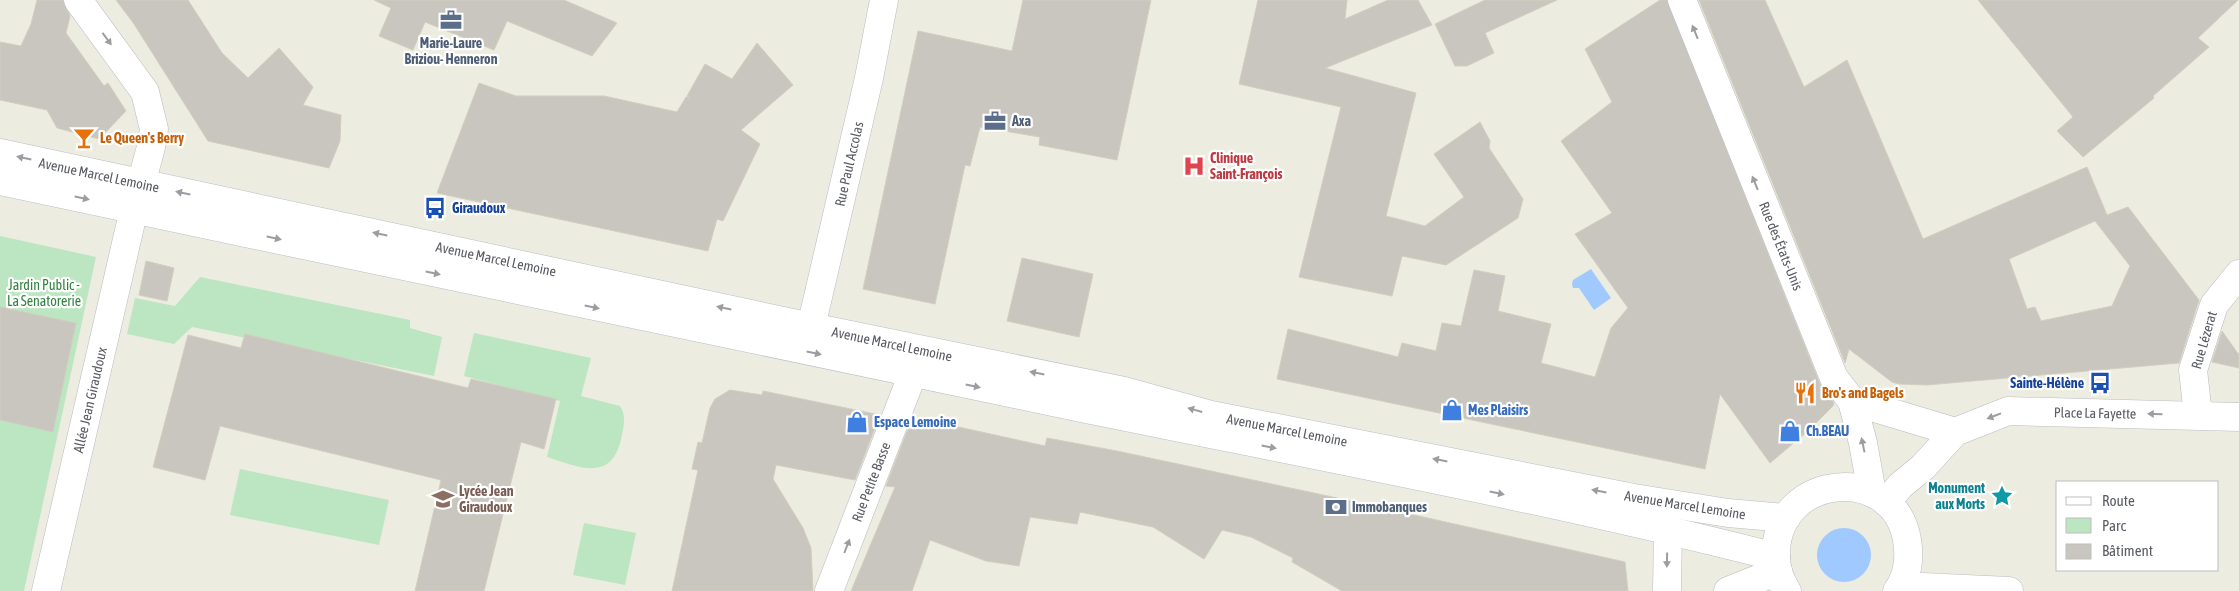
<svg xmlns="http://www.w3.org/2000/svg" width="2239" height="591" font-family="'Asap Condensed',sans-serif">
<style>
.green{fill:#bbe6c1}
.water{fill:#9fc9ff}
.building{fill:#c8c6be;stroke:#d2cebf;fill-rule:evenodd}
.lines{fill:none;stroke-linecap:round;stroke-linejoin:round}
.minor-casing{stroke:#b9bac0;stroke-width:29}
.secondary-casing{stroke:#b9bcc3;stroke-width:29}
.minor{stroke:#fff;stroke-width:28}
.secondary{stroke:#fff;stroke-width:28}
.oneway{fill:#9b9da1}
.labels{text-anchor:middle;stroke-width:4.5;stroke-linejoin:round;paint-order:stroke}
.service-label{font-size:14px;font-weight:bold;fill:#4e5e75;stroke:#fff;text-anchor:start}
.food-label{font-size:14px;font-weight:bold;fill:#c56008;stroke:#fff;text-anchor:start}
.health-label{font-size:14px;font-weight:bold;fill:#be3a42;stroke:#fff;text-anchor:start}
.street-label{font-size:14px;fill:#595c62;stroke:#fff}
.transit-label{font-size:14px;font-weight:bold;fill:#164399;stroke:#fff;text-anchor:start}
.park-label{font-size:14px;fill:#30833e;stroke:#fff}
.shop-label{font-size:14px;font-weight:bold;fill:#366cbe;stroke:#fff;text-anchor:start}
.culture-label{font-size:14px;font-weight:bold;fill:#0d838f;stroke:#fff;text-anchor:end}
.education-label{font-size:14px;font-weight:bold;fill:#785e54;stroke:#fff;text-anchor:start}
</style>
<rect width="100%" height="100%" fill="#edece0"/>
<g class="green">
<path d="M0 236 96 257 24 591H0Z"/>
<path d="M200 277 410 320V328L442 337 434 376 192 327 174 344 127 334 135 298 175 306Z"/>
<path d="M474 333 591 358 581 396 620 406C626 414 624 425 622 435 613 483 581 468 547 457L560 401 464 376Z"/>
<path d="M240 469 389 500 379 545 230 515Z"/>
<path d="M584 523 636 533 625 585 573 575Z"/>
</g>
<g class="water">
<path d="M1591 269 1611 298 1594 310 1579 288H1573L1572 284 1573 280Z"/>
<circle cx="1844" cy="555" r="27"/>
</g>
<g class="building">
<path d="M37 0H63L70 16 66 33 104 86 108 83 126 111 99 139 57 128 47 110 0 100V42L21 46 31 24Z"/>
<path d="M116 0H188L222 53 248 78 279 48 313 87 303 105 341 115 340 141 329 168 208 141 134 24Z"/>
<path d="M374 0H564L617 23 592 56 507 21 494 50 425 22 413 50 379 36 391 8Z"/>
<path d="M1023 0H1151L1117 160 1039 145 1040 137 980 127 970 166 965 165 935 304 863 289 918 31 1012 51Z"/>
<path d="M1258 0H1347L1345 19 1388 0H1418L1432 25 1325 68 1416 93 1386 216 1425 226 1464 197 1434 154 1480 122 1490 141 1489 148 1523 199 1518 218 1446 265 1402 256 1392 296 1299 277 1341 107 1239 84Z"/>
<path d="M1485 0H1557L1485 33 1494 53 1467 66H1455L1435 24Z"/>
<path d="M1660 0H1667L1820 384 1834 403 1833 406 1808 431 1770 463 1720 394 1705 469 1277 379 1288 329 1398 357 1402 343 1436 351 1442 323 1461 326 1474 270 1505 276 1498 311 1551 324 1541 363 1595 377 1611 328 1628 308 1575 234 1612 213 1561 141 1612 102 1585 49Z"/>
<path d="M1699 0H1765L1804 87 1847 60 1923 239 2087 167 2107 215 2128 207 2199 300 2179 363 1927 385 1899 384 1892 382 1849 349 1845 363ZM2095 221 2130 266 2112 306 2041 321 2035 307 2027 309 2009 259Z"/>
<path d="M1978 0H2238L2198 38 2209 47 2153 96 2154 98 2083 157 2057 131 2073 117Z"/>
<path d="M757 43 793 85 741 130 760 144 723 221 717 219 708 251 437 193 479 83 516 96H604L677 112 686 97H689L687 96 705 64 732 79Z"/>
<path d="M1022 258 1093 274 1079 337 1007 321Z"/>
<path d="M146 261 174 268 167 301 139 295Z"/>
<path d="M0 307 76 323 53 432 0 420Z"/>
<path d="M2222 331 2239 355V368L2212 362Z"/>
<path d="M245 334 468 388 471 379 556 399 544 449 521 442 484 591H415L441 480 220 426 205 480 153 467 188 335 241 348Z"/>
<path d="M730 390 762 395 763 391 880 415 855 480 776 465 773 479 803 528 811 548 813 591H672L698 470 692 469 698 442 702 443 710 408 715 399Z"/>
<path d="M922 419 1045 446 1047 438 1117 451 1356 502 1625 562 1628 591H1342L1292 562 1293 558 1251 537 1222 530 1204 559 1153 527 1080 512 1077 524 1030 517 1019 566 986 561 930 540 912 591H851L895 487 886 486 911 421 920 423Z"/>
</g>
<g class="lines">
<g class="minor-casing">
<g id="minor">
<path d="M78 0 145 92 154 129 151 147 141 184"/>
<path d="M1682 0 1834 378 1852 401 1863 443 1872 493"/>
<path d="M811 327 869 78 884 0"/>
<path d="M1852 401 1955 432"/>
<path d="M2198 415 2193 370 2214 305 2239 274"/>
<path d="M46 591 134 209"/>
<path d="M829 591 913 373"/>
<path d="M1667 591 1668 529"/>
<path d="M1728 591 1778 571"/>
</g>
</g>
<g class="secondary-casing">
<g id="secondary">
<path d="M0 153 811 327 1124 391 1211 415 1634 498 1728 513 1786 518"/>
<path d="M0 181C351 255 702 330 1053 402 1294 452 1537 496 1776 557"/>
<path d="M1886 502 1901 485 1923 467 1955 432 2008 411 2239 417"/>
<path d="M1901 586 2009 591"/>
<path d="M1787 591C1779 579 1775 566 1776 551 1779 473 1894 463 1907 540 1910 557 1908 577 1897 591"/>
</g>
</g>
<use href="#minor" class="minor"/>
<use href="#secondary" class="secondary"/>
</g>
<defs><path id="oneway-solid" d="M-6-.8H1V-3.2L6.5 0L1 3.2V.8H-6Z" transform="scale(1.25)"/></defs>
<g class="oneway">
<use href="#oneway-solid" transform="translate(1695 32) rotate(-112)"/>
<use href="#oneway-solid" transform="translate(107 39) rotate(54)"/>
<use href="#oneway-solid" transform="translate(24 158) rotate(-168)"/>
<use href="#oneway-solid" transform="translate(1755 183) rotate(-112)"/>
<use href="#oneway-solid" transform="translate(183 193) rotate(-168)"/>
<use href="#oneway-solid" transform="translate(82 198) rotate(12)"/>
<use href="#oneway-solid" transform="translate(380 234) rotate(-168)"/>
<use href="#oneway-solid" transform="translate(274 238) rotate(12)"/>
<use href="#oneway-solid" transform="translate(433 273) rotate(12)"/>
<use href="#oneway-solid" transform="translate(592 307) rotate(12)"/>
<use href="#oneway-solid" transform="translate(724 308) rotate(-168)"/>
<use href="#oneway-solid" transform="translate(814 353) rotate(12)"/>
<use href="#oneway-solid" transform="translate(1037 373) rotate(-169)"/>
<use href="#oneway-solid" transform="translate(973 386) rotate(12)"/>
<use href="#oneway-solid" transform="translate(1195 410) rotate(-164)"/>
<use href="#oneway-solid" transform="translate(2155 414) rotate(-179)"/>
<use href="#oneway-solid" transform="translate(1994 416) rotate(159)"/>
<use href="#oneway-solid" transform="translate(1863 445) rotate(-102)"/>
<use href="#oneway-solid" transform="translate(1269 447) rotate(11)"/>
<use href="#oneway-solid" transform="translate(1440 460) rotate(-169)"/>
<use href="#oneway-solid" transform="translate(1599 491) rotate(-169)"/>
<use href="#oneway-solid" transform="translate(1497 493) rotate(12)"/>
<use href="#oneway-solid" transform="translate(847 546) rotate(-69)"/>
<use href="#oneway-solid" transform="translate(1667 560) rotate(91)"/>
</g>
<defs>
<g id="office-bare" transform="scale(1.725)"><path d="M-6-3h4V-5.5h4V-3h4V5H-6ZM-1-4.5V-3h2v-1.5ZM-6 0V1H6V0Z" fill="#5c6f8a" stroke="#fff" stroke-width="2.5" paint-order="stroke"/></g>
<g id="bar-bare" transform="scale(1.725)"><path d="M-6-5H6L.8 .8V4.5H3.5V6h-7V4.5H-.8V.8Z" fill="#e8710a" stroke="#fff" stroke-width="2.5" paint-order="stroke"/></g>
<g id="hospital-bare" transform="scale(1.725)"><path d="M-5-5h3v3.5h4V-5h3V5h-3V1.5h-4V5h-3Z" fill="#e0444e" stroke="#fff" stroke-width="2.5" paint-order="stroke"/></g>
<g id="bus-bare" transform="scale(1.725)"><path d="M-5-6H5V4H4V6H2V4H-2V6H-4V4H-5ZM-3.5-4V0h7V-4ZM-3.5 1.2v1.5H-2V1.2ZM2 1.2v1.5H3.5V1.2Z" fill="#1a4fb4" stroke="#fff" stroke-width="2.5" paint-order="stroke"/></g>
<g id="restaurant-bare" transform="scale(1.725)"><path d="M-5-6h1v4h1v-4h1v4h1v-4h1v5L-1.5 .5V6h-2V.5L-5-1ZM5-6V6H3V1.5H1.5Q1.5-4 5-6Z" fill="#e8710a" stroke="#fff" stroke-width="2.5" paint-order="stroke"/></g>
<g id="shop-bare" transform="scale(1.725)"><path d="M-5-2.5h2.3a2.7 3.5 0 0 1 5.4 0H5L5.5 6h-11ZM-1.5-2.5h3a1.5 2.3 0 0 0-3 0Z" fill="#3f7fe0" stroke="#fff" stroke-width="2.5" paint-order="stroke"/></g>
<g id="sight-bare" transform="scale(1.725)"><path d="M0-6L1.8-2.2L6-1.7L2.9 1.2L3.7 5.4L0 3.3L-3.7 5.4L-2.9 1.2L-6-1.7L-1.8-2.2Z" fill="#0f9aa8" stroke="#fff" stroke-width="2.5" paint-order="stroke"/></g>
<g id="school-bare" transform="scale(1.725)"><path d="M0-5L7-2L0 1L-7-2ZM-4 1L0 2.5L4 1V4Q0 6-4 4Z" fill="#8d6e63" stroke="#fff" stroke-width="2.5" paint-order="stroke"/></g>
<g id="bank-bare" transform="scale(1.725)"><path d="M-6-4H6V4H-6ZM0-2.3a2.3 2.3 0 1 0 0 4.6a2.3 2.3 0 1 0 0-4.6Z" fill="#5c6f8a" stroke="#fff" stroke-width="2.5" paint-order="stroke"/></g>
</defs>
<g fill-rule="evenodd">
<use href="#office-bare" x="451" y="20"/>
<use href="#office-bare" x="995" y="121"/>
<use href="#bar-bare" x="84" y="138"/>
<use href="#hospital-bare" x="1194" y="166"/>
<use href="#bus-bare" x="435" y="208"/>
<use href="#bus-bare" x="2100" y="383"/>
<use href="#restaurant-bare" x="1805" y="393"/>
<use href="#shop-bare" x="1452" y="410"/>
<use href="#shop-bare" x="857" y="422"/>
<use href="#shop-bare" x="1790" y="431"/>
<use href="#sight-bare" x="2002" y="496"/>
<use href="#school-bare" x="443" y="499"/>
<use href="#bank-bare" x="1336" y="507"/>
</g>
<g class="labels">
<g class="service-label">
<text x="451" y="48" text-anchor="middle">Marie-Laure<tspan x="451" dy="16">Briziou- Henneron</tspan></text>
<text x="1012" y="126">Axa</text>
<text x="1352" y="512">Immobanques</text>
</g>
<g class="food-label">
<text x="100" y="143">Le Queen's Berry</text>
<text x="1822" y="398">Bro's and Bagels</text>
</g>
<g class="health-label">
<text x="1210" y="163">Clinique<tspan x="1210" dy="16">Saint-François</tspan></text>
</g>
<g class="street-label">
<text transform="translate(849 164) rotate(-77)" y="5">Rue Paul Accolas</text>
<text transform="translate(99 175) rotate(12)" y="5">Avenue Marcel Lemoine</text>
<text transform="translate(1781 246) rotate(68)" y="5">Rue des États-Unis</text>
<text transform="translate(496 259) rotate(12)" y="5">Avenue Marcel Lemoine</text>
<text transform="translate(2204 340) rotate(-74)" y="5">Rue Lézerat</text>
<text transform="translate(892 344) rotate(12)" y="5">Avenue Marcel Lemoine</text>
<text transform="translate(90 400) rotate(-77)" y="5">Allée Jean Giraudoux</text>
<text transform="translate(2095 413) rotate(1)" y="5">Place La Fayette</text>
<text transform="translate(1287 430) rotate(11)" y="5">Avenue Marcel Lemoine</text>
<text transform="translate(871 482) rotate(-69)" y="5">Rue Petite Basse</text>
<text transform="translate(1685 505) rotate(9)" y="5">Avenue Marcel Lemoine</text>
</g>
<g class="transit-label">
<text x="452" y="213">Giraudoux</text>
<text x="2084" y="388" text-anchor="end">Sainte-Hélène</text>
</g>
<g class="park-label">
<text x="44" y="290">Jardin Public -<tspan x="44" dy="16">La Senatorerie</tspan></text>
</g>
<g class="shop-label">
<text x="1468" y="415">Mes Plaisirs</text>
<text x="874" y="427">Espace Lemoine</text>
<text x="1806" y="436">Ch.BEAU</text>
</g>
<g class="culture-label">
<text x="1985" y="493">Monument<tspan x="1985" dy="16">aux Morts</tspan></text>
</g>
<g class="education-label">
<text x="459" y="496">Lycée Jean<tspan x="459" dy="16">Giraudoux</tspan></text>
</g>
</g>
<rect x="2056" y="481" width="162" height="90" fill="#ffffff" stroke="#bdbec0"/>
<rect x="2066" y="497" width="25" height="8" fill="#ffffff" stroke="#bdbec0"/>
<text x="2102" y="506" font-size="15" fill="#595c62">Route</text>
<rect x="2066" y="518" width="25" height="15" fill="#bbe6c1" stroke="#bdbec0"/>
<text x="2102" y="531" font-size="15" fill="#595c62">Parc</text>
<rect x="2066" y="544" width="25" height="15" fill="#c8c6be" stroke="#bdbec0"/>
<text x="2102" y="556" font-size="15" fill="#595c62">Bâtiment</text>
</svg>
